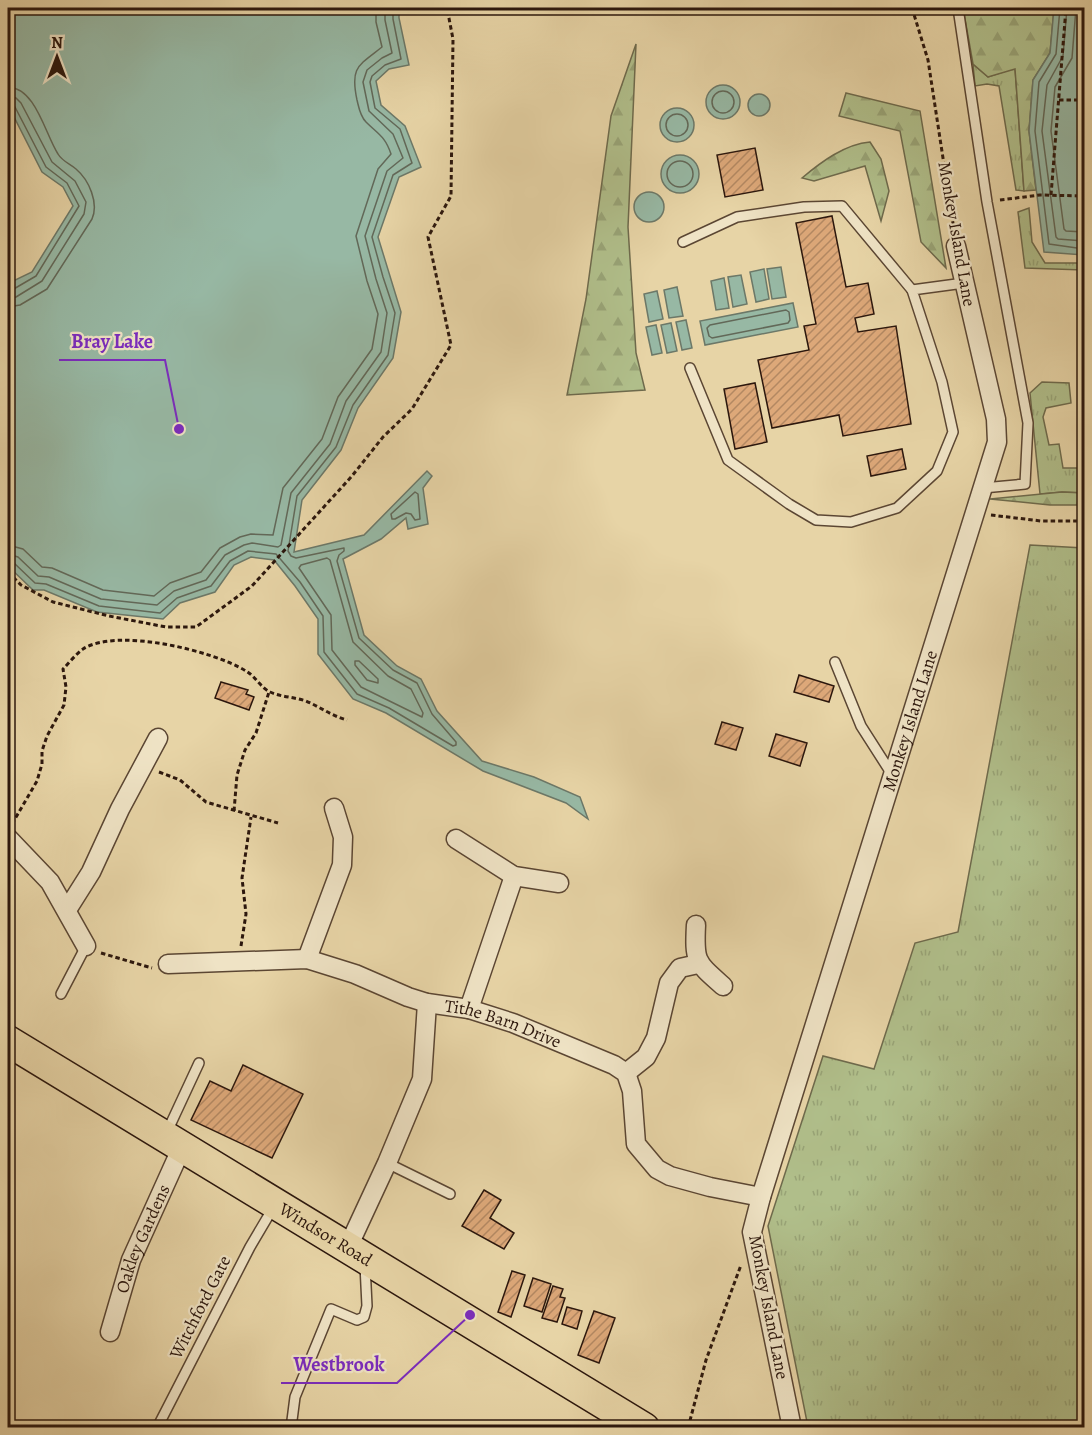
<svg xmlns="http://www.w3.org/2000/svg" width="1092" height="1435" font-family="Alegreya,serif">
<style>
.grass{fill:url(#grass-tufts);stroke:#6e6a4c;stroke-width:1.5}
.forest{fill:url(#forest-firs);stroke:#6e6a4c;stroke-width:1.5}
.water{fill:#97b8a4;stroke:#6c7868;stroke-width:1.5}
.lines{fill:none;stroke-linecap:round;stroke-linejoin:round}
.shore{stroke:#626858;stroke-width:1.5}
.building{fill:url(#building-hatch);stroke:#2c170d;stroke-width:1.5}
.lane-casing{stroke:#5b4633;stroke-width:12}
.street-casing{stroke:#5b4633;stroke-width:21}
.primary-casing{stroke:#2c170d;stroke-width:33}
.path{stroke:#2c170d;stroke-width:3;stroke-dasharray:4.5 3;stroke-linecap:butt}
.lane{stroke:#efe3c5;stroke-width:9}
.street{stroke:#efe3c5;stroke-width:18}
.primary{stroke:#e7d4a6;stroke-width:30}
.labels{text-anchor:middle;stroke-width:4.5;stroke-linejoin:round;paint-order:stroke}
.street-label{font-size:18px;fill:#2c170d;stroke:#efe3c5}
.leader{fill:none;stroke:#7b2cbf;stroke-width:2}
.callout-dot{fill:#7b2cbf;stroke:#efe3c5;stroke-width:2}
.callout-label{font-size:20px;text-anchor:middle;font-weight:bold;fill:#7b2cbf;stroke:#efe3c5;stroke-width:4.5;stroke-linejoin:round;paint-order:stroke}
</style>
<defs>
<pattern id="grass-tufts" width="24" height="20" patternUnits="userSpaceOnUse" patternTransform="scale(1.5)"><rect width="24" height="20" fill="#b0be8a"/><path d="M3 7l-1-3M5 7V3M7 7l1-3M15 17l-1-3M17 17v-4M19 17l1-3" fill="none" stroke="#98a376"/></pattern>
<pattern id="forest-firs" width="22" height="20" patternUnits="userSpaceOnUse" patternTransform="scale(1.5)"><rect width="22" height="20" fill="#b0be8a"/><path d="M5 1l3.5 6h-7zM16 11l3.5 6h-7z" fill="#98a376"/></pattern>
<pattern id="building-hatch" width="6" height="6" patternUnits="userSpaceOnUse" patternTransform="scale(1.5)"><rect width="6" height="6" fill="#dda879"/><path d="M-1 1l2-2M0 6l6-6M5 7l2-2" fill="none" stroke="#b38862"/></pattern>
</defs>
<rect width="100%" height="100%" fill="#e7d4a6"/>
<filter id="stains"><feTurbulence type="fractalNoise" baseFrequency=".00333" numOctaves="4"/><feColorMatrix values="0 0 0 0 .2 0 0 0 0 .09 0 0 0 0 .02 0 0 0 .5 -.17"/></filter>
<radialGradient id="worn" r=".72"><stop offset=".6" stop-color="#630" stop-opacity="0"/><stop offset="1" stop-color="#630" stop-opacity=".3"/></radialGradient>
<g class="grass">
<path d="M973 64 988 77 1015 68 1024 191 1016 190 999 86 987 84 975 86Z"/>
<path d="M1029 208 1032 242 1045 263H1077L1083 270 1025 268 1018 212Z"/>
<path d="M1042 382 1069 383 1071 403 1046 408 1043 417 1049 445 1059 444 1063 468H1084V493L1062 492 1040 494 1030 393Z"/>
<path d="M1030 545 1084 548V1427H808L768 1226 823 1056 874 1069 915 943 958 932Z"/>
</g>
<g class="forest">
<path d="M963 8H1054L1050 53 1033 80 1029 131 1036 190 1024 191 1015 69 988 77 973 64Z"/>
<path d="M636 44 628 227 636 353 645 390 567 395 586 299 611 116Z"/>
<path d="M846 93 920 111 946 268 921 242 900 131 839 116Z"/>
<path d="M870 142 881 159 889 191 881 221 865 166 814 181 802 178C821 162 845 144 870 142Z"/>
<path d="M1062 492 1084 493V505H1050L990 499Z"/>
</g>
<g class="water">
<path d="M8 8H399V18L409 65 389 69 376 81 381 105 405 126 421 167 399 177 378 237 401 312 393 358 358 408 341 450 302 500 294 552 364 535 427 471 432 476 423 488 428 524 408 529 406 518 381 539 343 559 364 635 397 666 421 679 437 711 482 761 534 777 580 797 588 819 566 803 483 771 386 713 353 699 318 654V619L295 586 274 560 251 557 234 565 215 592 180 603 163 619 97 612 44 590H33L8 566V287L13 281 32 272 73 206 63 187 42 172 8 105Z"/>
<path d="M1054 8H1084V255L1044 252 1029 131 1033 80 1050 53Z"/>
<circle cx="723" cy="102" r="17"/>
<circle cx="759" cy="105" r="11"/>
<circle cx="677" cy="125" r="17"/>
<circle cx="680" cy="174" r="19"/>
<circle cx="649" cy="207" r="15"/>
<path d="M781 267 786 297 772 299 767 269Z"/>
<path d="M764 269 769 299 756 302 750 272Z"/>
<path d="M741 275 747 304 733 307 728 277Z"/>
<path d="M724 278 729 308 716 310 711 281Z"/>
<path d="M677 287 683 316 669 318 664 290Z"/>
<path d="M657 291 663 319 649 322 644 294Z"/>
<path d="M793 303 798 327 705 345 700 321Z"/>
<path d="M686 320 692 348 682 350 676 322Z"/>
<path d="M671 323 677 351 667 353 661 325Z"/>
<path d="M656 325 662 353 652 355 646 327Z"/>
</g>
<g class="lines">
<g class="shore">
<path d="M1060 8 1056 54 1039 82 1035 131 1049 244 1084 249"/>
<path d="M1067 8 1063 56 1047 85 1042 131 1056 237 1058 239 1084 241"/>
<path d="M1076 8 1072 58 1055 87 1051 131 1064 229 1066 231 1084 232"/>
<path d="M8 87C36 88 45 134 58 154 62 161 70 164 76 169 89 180 99 203 92 219L47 289 20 305 8 307"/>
<circle cx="723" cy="102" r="11"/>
<path d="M8 96 16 98 21 103 52 162 75 181 86 202 84 214 42 281 16 297 8 298"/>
<path d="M8 104 15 107 46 167 67 183 79 206 36 276 12 290 8 291"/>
<circle cx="677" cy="125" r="11"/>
<circle cx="680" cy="174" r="13"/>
<path d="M786 310 789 312 790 320 788 323 712 338 709 336 707 328 710 325Z"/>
<path d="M415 492 418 494 420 519 415 520 411 514 406 513 395 519H392L391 514Z"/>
<path d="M8 545 23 549 42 567 52 568 103 590 154 596 170 583 201 572 220 548 240 537 251 534 273 535 283 488 322 439 338 397 372 349 378 314 367 281 356 236 378 169 391 154C385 136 378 134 366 122 360 116 359 108 357 100 350 67 358 66 382 47L376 22V8"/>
<path d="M8 554 18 557 38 576 49 577 101 599 157 605 174 591 206 580 225 555 244 545 252 543 278 547 281 545 291 493 330 444 346 401 381 352 387 313 376 279 365 236 387 171 403 158 393 134 369 111 363 82 367 70 382 58 392 53 385 20V8"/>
<path d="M327 558 330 560 353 642 388 676 411 689 423 713 422 717 361 687 332 650 331 615 299 568 301 565Z"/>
<path d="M8 562 14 563 35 583 46 584 99 606 160 613 177 598 211 586 230 561 248 551 276 554 300 582 323 616 324 652 357 694 389 708 453 746 456 745V742L432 714 417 683 393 670 359 638 337 561 339 555 344 551V548L296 558 291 556 288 551 297 496 336 447 353 405 388 355 395 313 383 277 372 237 393 175 412 163 400 129 375 108 370 82 372 76 385 65 401 59 393 19V8"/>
<path d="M355 661H359L378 679V683L367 680 355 665Z"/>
</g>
</g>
<g class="building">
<path d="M755 148 763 190 725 197 717 155Z"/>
<path d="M832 216 846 287 868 283 874 314 855 318 858 332 896 326 911 424 843 436 839 415 772 428 758 360 809 350 804 326 816 324 796 223Z"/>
<path d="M755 383 767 442 735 449 724 389Z"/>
<path d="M902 449 906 469 871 476 867 456Z"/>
<path d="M799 675 834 686 829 702 794 692Z"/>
<path d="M221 682 248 690 246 694 254 697 249 710 215 698Z"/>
<path d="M722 722 743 728 736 750 715 744Z"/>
<path d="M776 734 807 743 800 766 769 756Z"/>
<path d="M243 1065 303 1094 272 1158 191 1120 210 1081 231 1091Z"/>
<path d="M484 1190 501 1200 490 1218 514 1233 504 1249 462 1226Z"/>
<path d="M512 1271 525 1275 511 1317 498 1312Z"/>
<path d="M533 1278 551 1284 542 1312 524 1306Z"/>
<path d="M553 1286 563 1289 560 1297 565 1298 557 1322 542 1318Z"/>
<path d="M567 1307 582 1311 577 1329 562 1324Z"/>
<path d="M594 1311 615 1318 599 1363 578 1355Z"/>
</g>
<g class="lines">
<g class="lane-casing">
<g id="lane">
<path d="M958 8 987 202 1028 423 1025 484 983 488"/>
<path d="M683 242 737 217 804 207 842 206 912 290"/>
<path d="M690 368 728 460 789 504 816 520 851 522 897 508 937 471 953 432 942 382 912 290 964 283"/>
<path d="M835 662 861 726 893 776"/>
<path d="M61 994 86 946"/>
<path d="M166 1134 199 1063"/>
<path d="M387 1163 450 1194"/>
<path d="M157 1428 250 1247 273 1208"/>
<path d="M291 1428 295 1397 331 1309 357 1320 364 1317 367 1306 365 1265"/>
</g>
</g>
<g class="street-casing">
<g id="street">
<path d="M8 838 50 882 86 946"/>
<path d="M456 839 514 876 559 883"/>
<path d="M67 910 91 872 120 809 158 738"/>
<path d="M696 925C694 962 696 962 723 986"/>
<path d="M307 959 342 865 343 837 334 808"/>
<path id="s1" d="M168 964 307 959 355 974 408 997 427 1003 469 1009 513 1023 614 1065 626 1073 632 1091 636 1144 657 1169 670 1176 710 1187 761 1197"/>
<path d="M469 1009 514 876"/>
<path d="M626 1073 646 1057 656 1038 669 983 680 968 698 964"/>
<path d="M348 1247 387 1163 422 1079 427 1003"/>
<path id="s2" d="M110 1332 131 1260 182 1147"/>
<path id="s3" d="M792 1428 752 1232 761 1197 997 442 996 419 956 246"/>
</g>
</g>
<g class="primary-casing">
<g id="primary">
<path id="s4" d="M8 1041 644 1428"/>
</g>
</g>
<g class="path">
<path d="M912 8 928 60 954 230"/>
<path d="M1066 10H1084"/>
<path d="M1059 100H1084"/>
<path d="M1051 195 1066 8"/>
<path d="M1000 200 1040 195 1084 196"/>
<path d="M1082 431H1084"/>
<path d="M991 515 1041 521H1084"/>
<path d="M8 572 21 585 53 602 109 616 166 627H196L252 586 352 476 383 437 412 409 451 345 428 237 451 196 453 39 447 8"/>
<path d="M159 772 180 780 206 802 278 823"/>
<path d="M234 811 237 775 245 750 256 733 269 692"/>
<path d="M12 824 37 781 42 764V751L47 736 64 705 66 687 63 669C69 663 76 654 83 649 117 627 214 651 246 671 255 676 261 688 270 692 281 697 294 697 306 701 320 707 332 716 347 720"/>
<path d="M241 946 246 914 242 878 251 817"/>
<path d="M101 953 152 968"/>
<path d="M688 1428 706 1360 741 1265"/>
</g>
<use href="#lane" class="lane"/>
<use href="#street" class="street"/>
<use href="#primary" class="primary"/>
</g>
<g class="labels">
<g class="street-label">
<text transform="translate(957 234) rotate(80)" y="6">Monkey Island Lane</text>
<text dy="6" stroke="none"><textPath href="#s3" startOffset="735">Monkey Island Lane</textPath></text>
<text dy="6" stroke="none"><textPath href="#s1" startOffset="346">Tithe Barn Drive</textPath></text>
<text dy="6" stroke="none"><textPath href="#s4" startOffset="372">Windsor Road</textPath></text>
<text dy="6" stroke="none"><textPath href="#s2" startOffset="99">Oakley Gardens</textPath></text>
<text transform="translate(200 1307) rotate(-63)" y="6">Witchford Gate</text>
<text transform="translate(769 1307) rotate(79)" y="6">Monkey Island Lane</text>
</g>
</g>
<path class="leader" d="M179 429L165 360H59M470 1315L397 1383H281"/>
<g class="callout-dot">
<circle cx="179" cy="429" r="6"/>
<circle cx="470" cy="1315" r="6"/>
</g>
<g class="callout-label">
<text x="112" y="348">Bray Lake</text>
<text x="339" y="1371">Westbrook</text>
</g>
<rect width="1092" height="1435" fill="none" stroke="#e7d4a6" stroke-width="30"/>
<rect x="9" y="9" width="1074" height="1417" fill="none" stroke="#2c170d" stroke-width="3"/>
<rect x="15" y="15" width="1062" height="1405" fill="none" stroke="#2c170d" stroke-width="1.5"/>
<g transform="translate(57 57)" stroke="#efe3c5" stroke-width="4.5" paint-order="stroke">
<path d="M0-4.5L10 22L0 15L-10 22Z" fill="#2c170d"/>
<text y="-9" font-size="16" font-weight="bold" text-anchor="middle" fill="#2c170d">N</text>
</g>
<rect width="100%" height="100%" filter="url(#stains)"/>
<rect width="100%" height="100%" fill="url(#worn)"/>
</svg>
